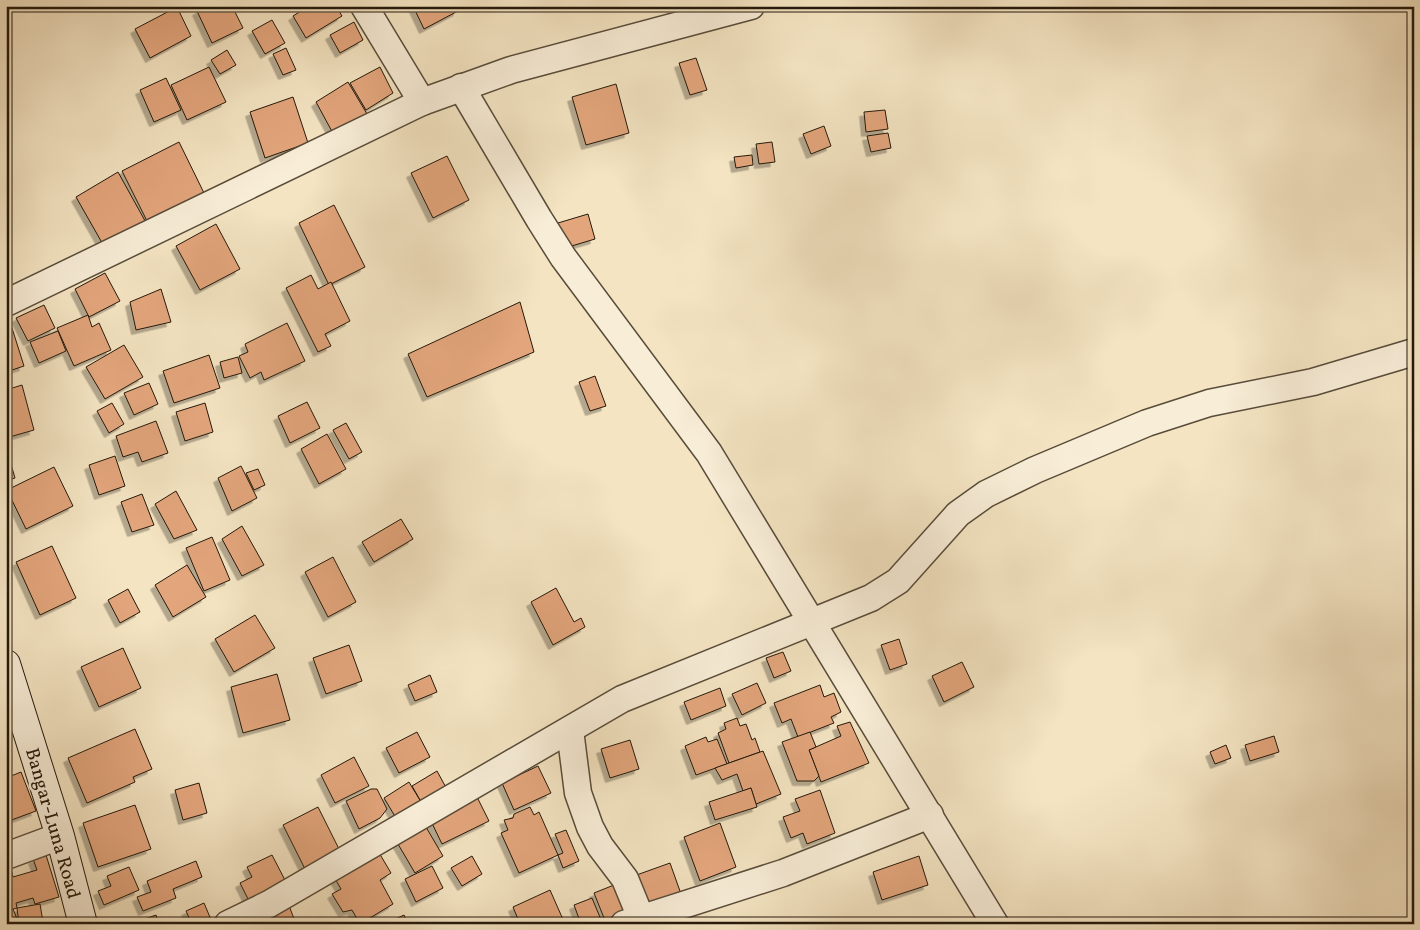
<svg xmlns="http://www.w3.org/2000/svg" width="1420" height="930" font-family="Vollkorn,serif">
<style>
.building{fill:#e3a57b;stroke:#24190c;filter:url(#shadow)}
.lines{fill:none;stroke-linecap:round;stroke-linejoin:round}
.minor-casing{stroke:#584c3a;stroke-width:29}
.secondary-casing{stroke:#24190c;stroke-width:30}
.minor{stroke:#f8edd7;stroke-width:26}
.secondary{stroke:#f8edd7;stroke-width:28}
.labels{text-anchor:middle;stroke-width:5;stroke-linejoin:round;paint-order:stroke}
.street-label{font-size:19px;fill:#24190c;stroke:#f8edd7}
</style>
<defs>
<filter id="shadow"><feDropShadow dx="-4.5" dy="4.5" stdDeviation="0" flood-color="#0004"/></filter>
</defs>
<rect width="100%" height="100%" fill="#f4e4c2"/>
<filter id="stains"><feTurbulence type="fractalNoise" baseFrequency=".004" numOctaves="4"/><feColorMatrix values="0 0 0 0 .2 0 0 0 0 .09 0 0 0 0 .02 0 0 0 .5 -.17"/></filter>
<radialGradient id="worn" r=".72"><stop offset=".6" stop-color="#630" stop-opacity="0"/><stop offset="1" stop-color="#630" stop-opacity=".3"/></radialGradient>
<g class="building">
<path d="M206 6H232L243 28 212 43 197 11Z"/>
<path d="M309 6H336L342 16 306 38 293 16Z"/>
<path d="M413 6H456L458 11 424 29Z"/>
<path d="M177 7 191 36 150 58 135 29Z"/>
<path d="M272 20 285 43 265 54 252 31Z"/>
<path d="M354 22 363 40 340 53 330 35Z"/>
<path d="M286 48 296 70 283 75 273 54Z"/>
<path d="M227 50 236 65 220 74 211 60Z"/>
<path d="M696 58 707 90 690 95 679 63Z"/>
<path d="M209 67 226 102 187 120 171 85Z"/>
<path d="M380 67 393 93 366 110 350 83Z"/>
<path d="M166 78 181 110 154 122 140 90Z"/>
<path d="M348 82 370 119 335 137 316 102Z"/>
<path d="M616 84 629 133 586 145 572 97Z"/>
<path d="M293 97 308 143 265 158 250 112Z"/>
<path d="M885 110 888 129 866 132 864 112Z"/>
<path d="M824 126 831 146 811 154 803 134Z"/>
<path d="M888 133 891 148 871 152 867 136Z"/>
<path d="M179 142 204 193 147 221 122 171Z"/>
<path d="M772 142 775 162 759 164 756 144Z"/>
<path d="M752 155 753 165 736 168 734 157Z"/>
<path d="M447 156 469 200 433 218 411 173Z"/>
<path d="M118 172 149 228 105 248 76 197Z"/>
<path d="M334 205 365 267 329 285 299 223Z"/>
<path d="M588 214 595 239 565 248 558 223Z"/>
<path d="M216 224 240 269 200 290 176 246Z"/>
<path d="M105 273 120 301 89 317 75 289Z"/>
<path d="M311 275 318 289 331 282 350 321 325 334 331 346 318 352 286 288Z"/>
<path d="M161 289 171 322 136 330 130 302Z"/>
<path d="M520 302 534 352 427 397 408 354Z"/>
<path d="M44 305 55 328 28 341 16 318Z"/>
<path d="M88 315 92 327 99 323 111 350 74 366 57 328Z"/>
<path d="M287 323 305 361 264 380 261 372 250 378 239 356 248 352 245 344Z"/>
<path d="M12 328 24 366 6 372V330Z"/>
<path d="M58 331 66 351 39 363 30 342Z"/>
<path d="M124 345 143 377 105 399 86 367Z"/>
<path d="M209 355 220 388 174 403 163 371Z"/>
<path d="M238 357 242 373 224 378 220 362Z"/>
<path d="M595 376 606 406 590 411 579 382Z"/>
<path d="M149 383 158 404 134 415 124 393Z"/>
<path d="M22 385 34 430 6 438V390Z"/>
<path d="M307 402 320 428 290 443 278 416Z"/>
<path d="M112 403 124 424 109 433 97 411Z"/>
<path d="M205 403 213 432 185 441 176 412Z"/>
<path d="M156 421 168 453 142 462 138 452 123 457 116 436Z"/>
<path d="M346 423 362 452 349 459 333 430Z"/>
<path d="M327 434 346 469 319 484 301 449Z"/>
<path d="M6 447 15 478 6 481Z"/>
<path d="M115 456 125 486 99 495 89 465Z"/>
<path d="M241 466 257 498 232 511 218 478Z"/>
<path d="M54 467 73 506 26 529 7 490Z"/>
<path d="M258 469 265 485 254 490 246 473Z"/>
<path d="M176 491 197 530 174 539 155 504Z"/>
<path d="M142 494 154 525 132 532 121 502Z"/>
<path d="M401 519 413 539 374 562 362 542Z"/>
<path d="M242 526 264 565 242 576 222 539Z"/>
<path d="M212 537 230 580 204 591 186 548Z"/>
<path d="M52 546 76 598 40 615 16 562Z"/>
<path d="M333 557 356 602 328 617 305 572Z"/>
<path d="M187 565 206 597 173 617 155 585Z"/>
<path d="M556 588 574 622 581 618 585 627 553 645 531 602Z"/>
<path d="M128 589 140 612 120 623 108 600Z"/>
<path d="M255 615 275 648 234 672 215 639Z"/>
<path d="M899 639 907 664 890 670 881 645Z"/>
<path d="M349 645 362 681 326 694 313 658Z"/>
<path d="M123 648 141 688 99 707 81 667Z"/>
<path d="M783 652 791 671 774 678 766 658Z"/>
<path d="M962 662 974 687 944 702 932 676Z"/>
<path d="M277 674 290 720 243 733 231 687Z"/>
<path d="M430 675 437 692 415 701 408 685Z"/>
<path d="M757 683 766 703 742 715 732 694Z"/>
<path d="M820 685 824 697 834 693 841 712 831 717 834 723 798 737 791 719 782 723 774 703Z"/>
<path d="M720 688 726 706 691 720 684 702Z"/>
<path d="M6 710 13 734 6 736Z"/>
<path d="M737 718 740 726 746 724 752 740 755 738 760 752 729 763 718 733 726 729 724 723Z"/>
<path d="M850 722 869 763 821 782 809 750 841 736 837 726Z"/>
<path d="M135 729 152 769 133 777 135 782 87 803 68 758Z"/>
<path d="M417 732 430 757 399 773 386 748Z"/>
<path d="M810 732 816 747 809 750 819 776 814 781H797L782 742Z"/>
<path d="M1274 736 1279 752 1250 761 1245 745Z"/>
<path d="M706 737 708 742 717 739 727 764 696 775 685 746Z"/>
<path d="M630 740 639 769 610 778 601 749Z"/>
<path d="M1226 745 1231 758 1215 764 1210 752Z"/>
<path d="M763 751 781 794 756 804 751 788 743 791 737 774 722 780 715 768Z"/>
<path d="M354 757 369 786 335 803 321 775Z"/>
<path d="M538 766 551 793 514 810 502 783Z"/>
<path d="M437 771 449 793 424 807 412 786Z"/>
<path d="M21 772 36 811 6 822V778Z"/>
<path d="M409 782 424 807 399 823 384 798Z"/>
<path d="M199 783 207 813 183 820 175 790Z"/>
<path d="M751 788 757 807 715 820 709 802Z"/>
<path d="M371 789H377L387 809 380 818 359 829 346 801Z"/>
<path d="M820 790 835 833 807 844 803 833 791 838 783 817 800 811 795 799Z"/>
<path d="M476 795 489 821 442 844 429 817Z"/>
<path d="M135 805 151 849 98 867 83 823Z"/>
<path d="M318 807 340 851 305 869 283 825Z"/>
<path d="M530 807 534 815 539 812 558 855 519 873 501 833 508 830 504 820 513 818 514 814Z"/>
<path d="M423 822 443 856 415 873 395 839Z"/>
<path d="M720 823 736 867 700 881 684 837Z"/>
<path d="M566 830 579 861 563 868 558 855 563 853 555 834Z"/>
<path d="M378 851 391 873 380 880 393 904 360 924 352 910 343 912 332 894 341 889 334 877Z"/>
<path d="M46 855 59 897 35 904 33 898 16 903 17 908 6 911V871L11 869 13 877 37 870 33 859Z"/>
<path d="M272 855 286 882 249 901 240 883 252 877 247 867Z"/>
<path d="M472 856 482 874 462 886 451 868Z"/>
<path d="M919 856 928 885 882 900 873 872Z"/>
<path d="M196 861 202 877 173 889 176 898 143 911 137 897 151 892 147 881Z"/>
<path d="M670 863 681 894 642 908 631 877Z"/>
<path d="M432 866 443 888 416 902 405 879Z"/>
<path d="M129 867 139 890 104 905 98 891 111 886 107 876Z"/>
<path d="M619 883 630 914 606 923 594 893Z"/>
<path d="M550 890 565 924H520L513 907Z"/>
<path d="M592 898 602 922 581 924 574 905Z"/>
<path d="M204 903 212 922 208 924H192L186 911Z"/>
<path d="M288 903 296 924H256Z"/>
<path d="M40 904 43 922 19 924 17 908Z"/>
<path d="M13 909 19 924H6V912Z"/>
<path d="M156 915 159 924H131Z"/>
<path d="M404 915 408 924H385Z"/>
</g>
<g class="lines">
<g class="minor-casing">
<g id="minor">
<path d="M364 6 422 102"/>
<path d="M461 87 539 219 563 257 709 453 995 924"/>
<path d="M6 303 422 102 511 70 751 6"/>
<path d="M570 730 578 793 590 827 600 846 625 879 641 918"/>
<path d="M6 856 60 836"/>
<path d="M228 924 269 904 622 699 871 598 898 581 958 514 986 494 1035 470 1147 423 1209 403 1313 382 1414 352"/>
<path d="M624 924 783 873 930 815"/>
</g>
</g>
<g class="secondary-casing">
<path id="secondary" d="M6 664 60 836 83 924"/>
</g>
<use href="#minor" class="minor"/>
<use href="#secondary" class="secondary"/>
</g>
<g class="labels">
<g class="street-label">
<text transform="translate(54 823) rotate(74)" y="7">Bangar-Luna Road</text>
</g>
</g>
<rect width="1420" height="930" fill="none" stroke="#f4e4c2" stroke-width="25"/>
<rect x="8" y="8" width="1405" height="915" fill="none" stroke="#24190c" stroke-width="2.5"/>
<rect x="12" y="12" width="1395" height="905" fill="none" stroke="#24190c"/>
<rect width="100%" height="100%" filter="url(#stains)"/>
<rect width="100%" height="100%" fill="url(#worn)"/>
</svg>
